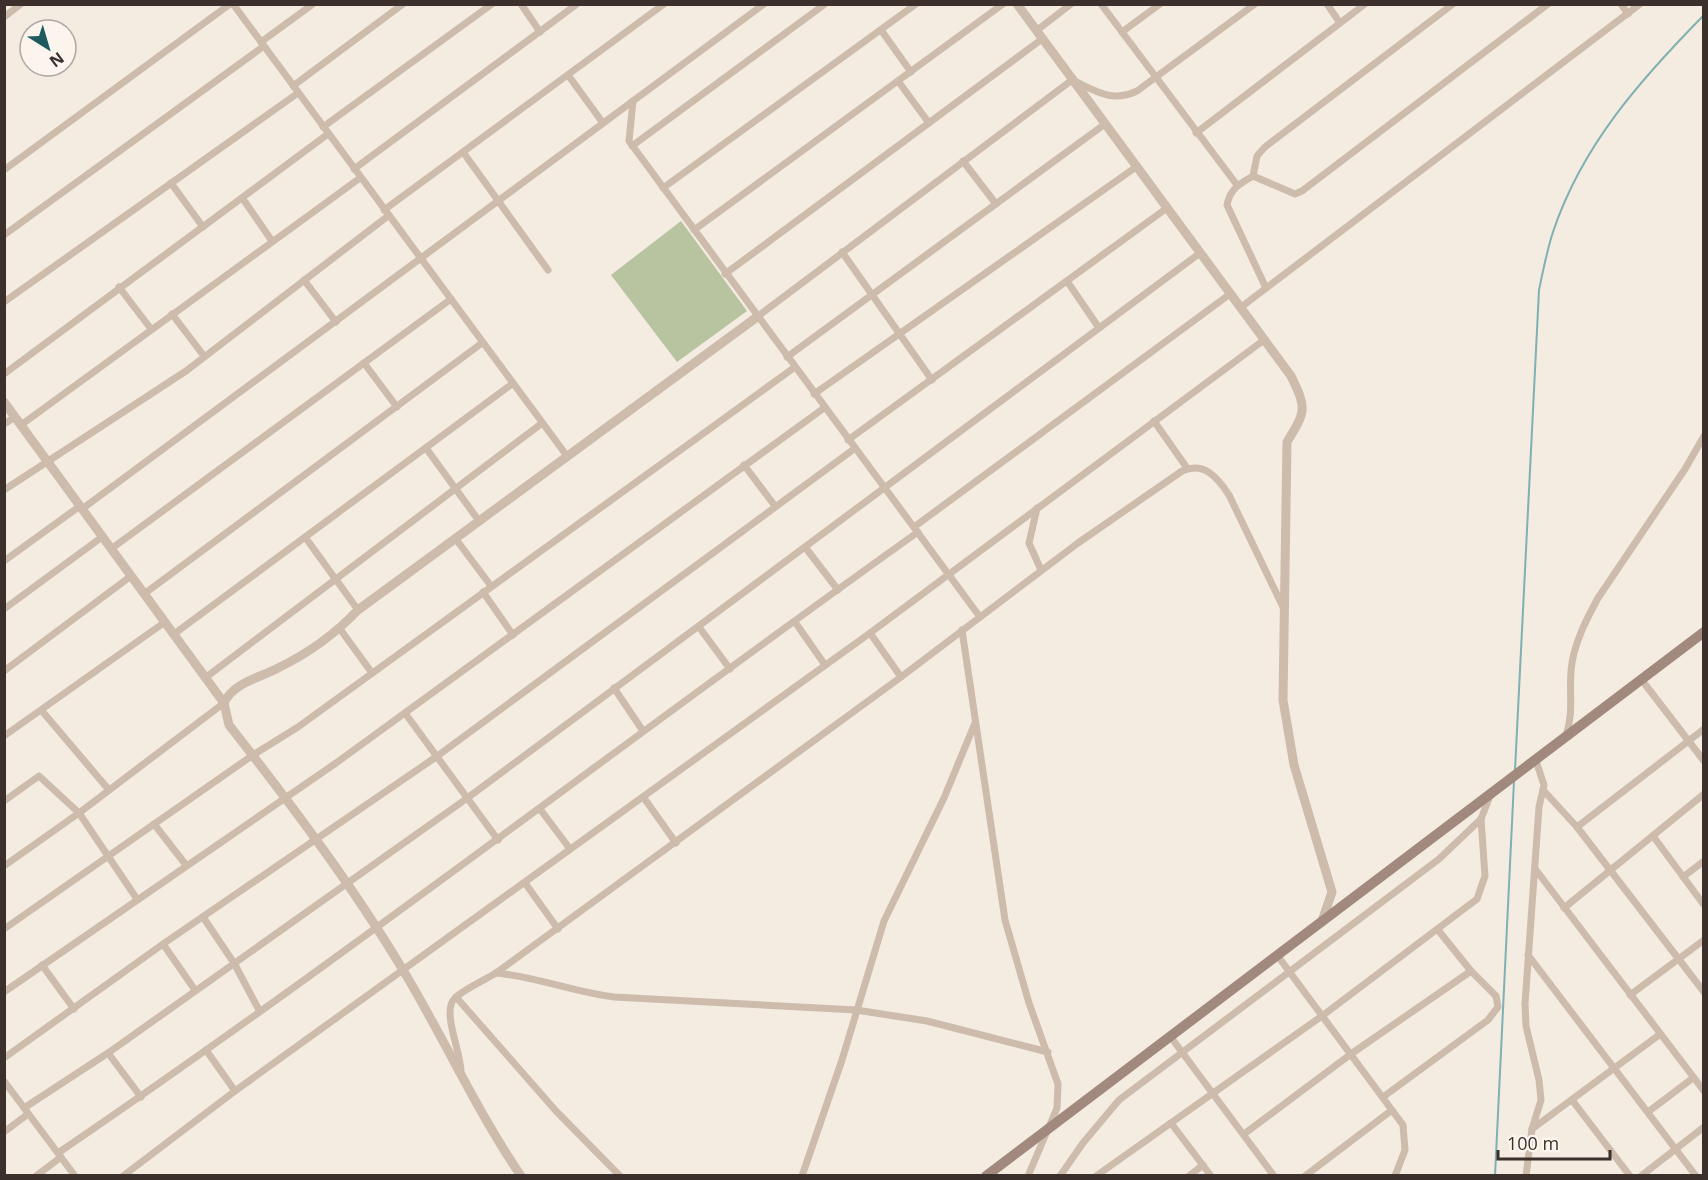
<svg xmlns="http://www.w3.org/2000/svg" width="1708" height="1180" font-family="'Open Sans',sans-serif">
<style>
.green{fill:#b8c4a0}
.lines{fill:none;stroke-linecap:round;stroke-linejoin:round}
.stream{stroke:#7fb0b2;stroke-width:2}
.minor{stroke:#cdbbac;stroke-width:7}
.tertiary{stroke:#cdbbac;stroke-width:9}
.secondary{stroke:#a18a7d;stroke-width:10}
</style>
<rect width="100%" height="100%" fill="#f4ebe1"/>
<path class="green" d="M681 221 747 311 677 362 611 275Z"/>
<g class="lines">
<g class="stream">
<path d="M1515 770 1539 290C1543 271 1547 250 1553 232 1582 145 1641 79 1704 15"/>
<path d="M1495 1176 1514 781"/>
</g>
<g class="minor">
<path d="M233 4 567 456"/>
<path d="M521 4 540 32"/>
<path d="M1101 4 1237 185"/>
<path d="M1327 4 1340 23"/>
<path d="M1621 4 1628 14"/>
<path d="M4 17 21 4"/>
<path d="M881 30 911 72"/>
<path d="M1036 31 1071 4"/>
<path d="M1122 32 1160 4"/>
<path d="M261 42 313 4"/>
<path d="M568 75 603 123"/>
<path d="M898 81 929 123"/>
<path d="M293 86 403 4"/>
<path d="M633 101 629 141 980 617"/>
<path d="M323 127 492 4"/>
<path d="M1196 133 1365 4"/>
<path d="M632 146 825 4"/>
<path d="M463 152 548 270"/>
<path d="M963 161 996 204"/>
<path d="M354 169 577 4"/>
<path d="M4 170 230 4"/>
<path d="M1253 176 1257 156 1265 147 1453 4"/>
<path d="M171 183 203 227"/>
<path d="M663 188 916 4"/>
<path d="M243 199 272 241"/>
<path d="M384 210 664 4"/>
<path d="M694 230 1003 4"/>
<path d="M4 235 264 46"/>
<path d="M842 252 932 380"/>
<path d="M725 274 1042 39"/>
<path d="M304 280 336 322"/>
<path d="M1067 281 1099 328"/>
<path d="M119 287 151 329"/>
<path d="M1266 288 1227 205C1230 189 1239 184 1253 176L1295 194 1302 191 1548 4"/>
<path d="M4 302 298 93"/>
<path d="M1240 308 1640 4"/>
<path d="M172 314 204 356"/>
<path d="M757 317 1072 80C1096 91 1112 103 1137 91L1255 4"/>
<path d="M787 357 1105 124"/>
<path d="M364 363 397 407"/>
<path d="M4 374 328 134"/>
<path d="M814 394 1136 167"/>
<path d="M1154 421 1187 468"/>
<path d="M4 424 15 417"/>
<path d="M21 425 360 178"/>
<path d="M848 440 1167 208"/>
<path d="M426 448 479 521"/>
<path d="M744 465 775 506"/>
<path d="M4 490 186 371 388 216"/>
<path d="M1037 508 1029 543 1041 570"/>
<path d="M82 509 764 4"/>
<path d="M914 527 1230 294"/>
<path d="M305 537 358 610"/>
<path d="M455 538 491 586"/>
<path d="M805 547 838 590"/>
<path d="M111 549 451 299"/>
<path d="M4 561 80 506"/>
<path d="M483 592 513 635"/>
<path d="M144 594 482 343"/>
<path d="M4 609 102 537"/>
<path d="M795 622 825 665"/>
<path d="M699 627 730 669"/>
<path d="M340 629 372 673"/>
<path d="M962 630 1005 920 1029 1003 1058 1084 1057 1108 1028 1176"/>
<path d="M870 633 901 677"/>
<path d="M174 634 512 384"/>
<path d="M4 671 131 576"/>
<path d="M205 678 541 424"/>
<path d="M1641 679 1704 761"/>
<path d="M614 688 643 731"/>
<path d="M42 711 109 790"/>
<path d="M405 713 498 840"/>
<path d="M4 736 165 622"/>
<path d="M1566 736C1574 710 1569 696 1571 671 1573 645 1586 620 1598 598L1685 469 1704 436"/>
<path d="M1543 790 1577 827 1704 992"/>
<path d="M644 798 676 843"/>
<path d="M4 801 39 776 79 813 224 703"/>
<path d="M540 809 570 849"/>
<path d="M154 824 186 865"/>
<path d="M1577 827 1704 729"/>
<path d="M1653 836 1704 905"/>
<path d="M4 866 79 813 137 899"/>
<path d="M1536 870 1704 1091"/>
<path d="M1683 877 1704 861"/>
<path d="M525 883 558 929"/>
<path d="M1564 908 1704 794"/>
<path d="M203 917 234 963 259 1010"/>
<path d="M4 929 253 755 298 727 795 367"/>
<path d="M163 944 195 990"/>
<path d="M1277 955 1403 1125 1405 1150 1395 1176"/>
<path d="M1528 955 1696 1176"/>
<path d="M42 965 74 1009"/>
<path d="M496 973C537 977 574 992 614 997L856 1010 927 1021 1048 1052"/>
<path d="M4 992 336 763 824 408"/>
<path d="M1630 995 1704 940"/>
<path d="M456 997 556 1111 620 1176"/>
<path d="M1170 1036 1274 1176"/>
<path d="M206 1050 235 1091"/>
<path d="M108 1053 141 1097"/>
<path d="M4 1058 163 944 436 757 854 449"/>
<path d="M461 1072C461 1051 441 1011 455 998 466 988 483 981 496 973L901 677 1078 543 1182 471C1204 461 1218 478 1229 495L1284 609"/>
<path d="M4 1081 75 1176"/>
<path d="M1383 1097 1488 1020 1498 1007 1496 996 1471 971 1438 930"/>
<path d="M1572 1100 1630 1176"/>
<path d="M24 1108 108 1053 466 799 1200 253"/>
<path d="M1648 1112 1693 1078"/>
<path d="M1171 1123 1211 1176"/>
<path d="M1532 1129 1659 1035"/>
<path d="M4 1132 28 1114"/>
<path d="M1244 1134 1351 1054 1471 971"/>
<path d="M58 1153C350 954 630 737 918 532"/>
<path d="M36 1176 61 1157"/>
<path d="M123 1176 235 1091 870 633 1264 340"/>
<path d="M802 1176 842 1060 884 921 944 798 975 723"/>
<path d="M1060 1176 1083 1143 1119 1100 1439 859 1481 819 1490 796"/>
<path d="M1096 1176 1322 1016 1477 899 1485 876 1481 819"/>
<path d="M1189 1176 1203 1165"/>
<path d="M1305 1176 1392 1110"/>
<path d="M1526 1176 1532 1129 1541 1100 1539 1080 1526 1026 1525 1004 1539 807 1544 785 1536 761"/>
<path d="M1641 1176 1704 1127"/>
</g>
<g class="tertiary">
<path d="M1017 4 1291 376C1307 409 1306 411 1287 442L1283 700 1294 765 1332 892 1322 921"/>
<path d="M4 402 224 703"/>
<path d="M521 1176C476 1110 444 1038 403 970 352 885 291 804 229 725L224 703C233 683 259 678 278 668 307 654 336 633 358 610L757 317"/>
</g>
<path class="secondary" d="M986 1176 1704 632"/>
</g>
<rect width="1708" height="1180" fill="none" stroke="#3b302b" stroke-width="12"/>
<g transform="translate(48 48) rotate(143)"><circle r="28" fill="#fbf5ee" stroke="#aea6a0" stroke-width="1.5"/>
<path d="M0-4.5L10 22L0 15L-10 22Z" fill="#1f5a5e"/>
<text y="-9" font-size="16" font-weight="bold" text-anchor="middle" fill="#3b302b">N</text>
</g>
<path d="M1498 1150v9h112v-9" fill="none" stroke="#3b302b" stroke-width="3"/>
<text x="1507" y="1150" font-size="18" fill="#3b302b" stroke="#fbf5ee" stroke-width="4.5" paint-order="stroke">100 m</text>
</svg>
